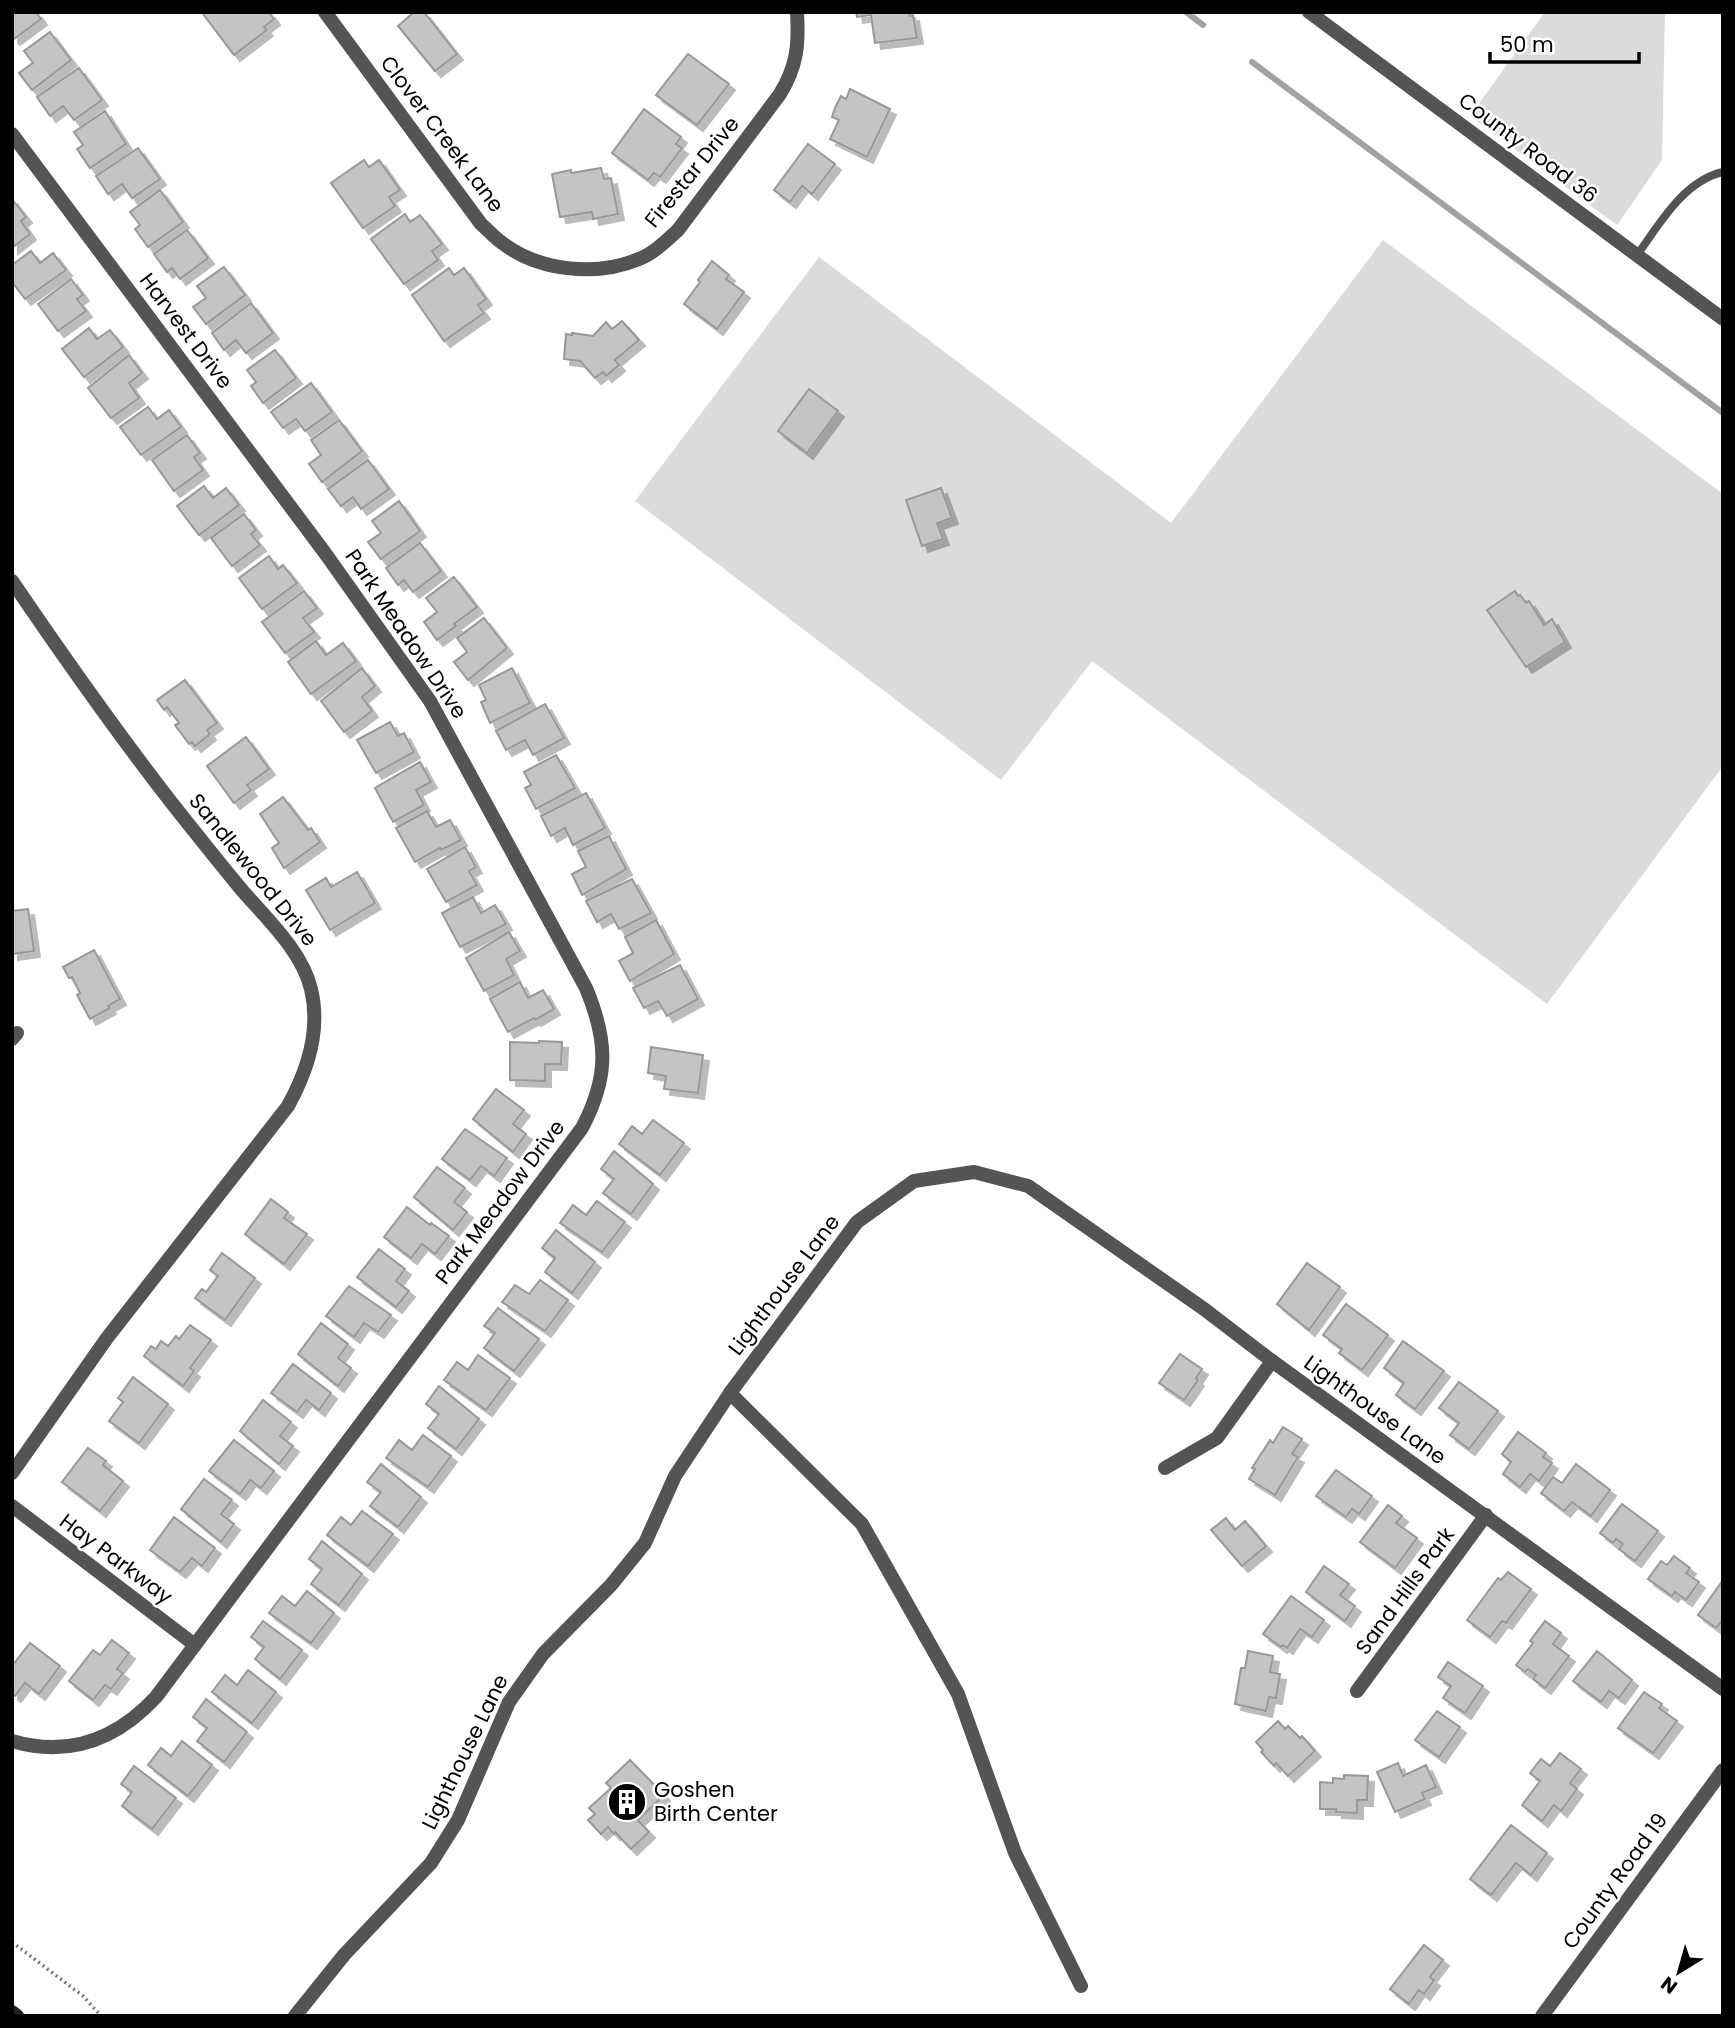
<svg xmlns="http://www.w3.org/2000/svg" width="1735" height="2028" font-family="Poppins,sans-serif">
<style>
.green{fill:#dbdbdb}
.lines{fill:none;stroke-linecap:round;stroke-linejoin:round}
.stream{stroke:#a2a2a2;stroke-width:6}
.building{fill:#c4c4c4;stroke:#989898;stroke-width:2;filter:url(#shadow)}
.path{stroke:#767676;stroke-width:3.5;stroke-dasharray:2 3.5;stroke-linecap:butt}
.service{stroke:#545454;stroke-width:8}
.minor{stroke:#545454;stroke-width:14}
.tertiary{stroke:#545454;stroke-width:14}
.secondary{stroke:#212121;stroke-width:14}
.labels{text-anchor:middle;stroke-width:5;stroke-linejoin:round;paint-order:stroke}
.street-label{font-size:21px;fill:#000;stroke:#fff}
.poi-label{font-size:21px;fill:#000;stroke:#fff;text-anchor:start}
</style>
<defs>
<filter id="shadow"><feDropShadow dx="6" dy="6" stdDeviation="0" flood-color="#0004"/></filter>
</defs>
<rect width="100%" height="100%" fill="#fff"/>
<g class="green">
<path d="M1545 12H1665L1662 160 1617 225 1470 116Z"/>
<path d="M1383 240 1723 494V766L1547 1004 1092 661 1001 780 635 501 819 257 1171 523Z"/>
</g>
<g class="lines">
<g class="stream">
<path d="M1186 12 1203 25"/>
<path d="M1252 62 1723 413"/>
</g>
</g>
<g class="building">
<path d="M12 12H36L41 19 14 39 12 37Z"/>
<path d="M204 12H269L274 19 264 27 267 30 234 55 203 14Z"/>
<path d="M414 12H424L457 54 435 71 398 26Z"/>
<path d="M856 12H909L910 16 913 15 917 38 875 43 871 15 857 17Z"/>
<path d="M50 32 71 60 32 90 19 73 33 63 24 51Z"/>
<path d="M688 54 729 84 697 125 656 95Z"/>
<path d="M79 68 102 100 74 120 63 106 50 116 37 97Z"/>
<path d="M850 89 890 109 867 157 830 139 839 120 832 117 835 108 841 96 846 99Z"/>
<path d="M644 109 681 137 676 144 682 148 660 177 654 173 648 180 612 153Z"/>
<path d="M105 111 126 144 90 168 77 149 83 145 74 132Z"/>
<path d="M808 144 835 164 812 194 802 186 790 202 774 190Z"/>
<path d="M138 148 160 179 132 198 122 184 108 194 96 176Z"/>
<path d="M364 160 369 167 379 160 400 190 389 197 395 206 363 228 331 183Z"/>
<path d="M601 168 604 179 611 178 618 214 593 219 592 212 560 217 552 174 571 170V173Z"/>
<path d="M160 190 183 222 148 247 135 229 140 225 130 212Z"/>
<path d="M12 199 26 217 21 221 30 234 12 248Z"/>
<path d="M405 214 410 222 420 215 442 244 432 251 438 260 404 284 371 239Z"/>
<path d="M187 230 208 258 180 279 172 268 167 272 154 254Z"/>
<path d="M31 251 40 263 53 253 66 270 25 299 12 282V265Z"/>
<path d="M712 261 729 275 726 279 744 292 717 329 684 304 700 282 698 280Z"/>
<path d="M224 267 245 295 206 324 193 307 206 298 197 286Z"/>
<path d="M449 268 454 275 464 268 486 299 478 305 484 313 444 341 412 295Z"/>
<path d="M71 279 83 295 77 299 86 311 58 331 38 304Z"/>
<path d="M251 303 273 333 246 353 236 340 224 350 212 333Z"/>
<path d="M622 321 639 340 615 360 619 365 606 376 603 372 595 378 580 361 564 359 566 334 572 335V333L593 336 606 322 612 329Z"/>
<path d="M89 328 97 339 110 330 123 347 84 377 62 349Z"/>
<path d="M275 350 296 378 263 403 251 386 256 382 247 370Z"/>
<path d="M129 355 142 373 129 383 139 398 111 418 88 388Z"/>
<path d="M311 383 332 412 305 431 296 419 283 428 271 412Z"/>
<path d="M809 389 838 411 807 453 778 431Z"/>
<path d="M148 407 157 419 169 410 181 427 141 455 120 427Z"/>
<path d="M339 420 362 451 322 482 309 464 321 455 311 440Z"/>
<path d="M187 435 200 453 194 457 203 470 174 491 152 460Z"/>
<path d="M368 460 389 489 361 509 353 497 341 506 328 489Z"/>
<path d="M204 486 213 498 226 488 239 505 199 535 177 506Z"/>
<path d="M941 488 952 518 937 523 943 539 922 546 906 500Z"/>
<path d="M399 501 420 531 381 559 368 542 381 533 372 521Z"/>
<path d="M244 514 256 530 251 534 260 545 232 566 211 538Z"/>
<path d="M420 543 441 571 413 592 404 580 398 585 386 568Z"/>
<path d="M269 556 278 569 283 565 297 583 262 609 239 578Z"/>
<path d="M454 577 477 607 454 624 456 626 437 640 424 622 437 612 426 598Z"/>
<path d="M304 591 317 608 303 618 314 632 285 653 262 622Z"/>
<path d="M1515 591 1518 596 1520 595 1526 603 1529 601 1544 625 1552 619 1565 642 1526 667 1487 610Z"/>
<path d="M484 618 507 648 468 680 454 662 467 652 457 638Z"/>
<path d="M316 641 326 655 343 643 356 661 311 694 288 662Z"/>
<path d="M362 668 375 686 362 697 372 711 344 732 321 701Z"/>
<path d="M512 668 530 703 490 723 481 702 486 700 479 685Z"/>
<path d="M185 680 217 723 207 730 210 734 195 746 192 742 189 744 175 725 179 723 167 707 164 710 157 700Z"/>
<path d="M545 704 564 738 533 755 525 740 506 750 496 731Z"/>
<path d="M390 722 398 736 404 733 414 752 376 773 357 740Z"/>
<path d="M246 737 269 769 247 785 251 790 234 803 207 766Z"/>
<path d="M556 755 575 788 536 809 525 788 531 785 524 772Z"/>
<path d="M420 762 431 782 416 790 424 805 393 822 375 788Z"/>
<path d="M586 793 605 828 573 845 565 828 551 836 541 816Z"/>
<path d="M283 797 308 830 311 828 320 842 284 868 272 848 279 843 260 814Z"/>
<path d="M427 811 436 827 450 820 461 840 441 850 440 848 415 862 396 828Z"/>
<path d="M609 836 626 869 582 895 572 874 586 867 578 851Z"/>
<path d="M465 847 476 867 469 871 477 885 446 902 427 869Z"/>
<path d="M357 872 375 903 330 930 306 890 326 878 331 887Z"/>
<path d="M632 879 651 913 619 929 611 914 597 922 586 901Z"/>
<path d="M473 897 481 913 495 905 506 924 460 947 442 913Z"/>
<path d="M28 909 34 951 12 954V911Z"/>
<path d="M656 920 674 954 630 981 619 961 633 953 625 937Z"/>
<path d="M509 932 520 951 506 959 514 975 484 991 466 958Z"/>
<path d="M94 950 120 999 108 1006 110 1008 90 1019 77 995 80 993 72 977 69 978 63 967Z"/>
<path d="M680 965 698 999 667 1016 658 1001 644 1008 633 988Z"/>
<path d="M520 982 528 998 543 990 554 1009 535 1020 534 1018 508 1032 490 999Z"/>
<path d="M539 1041 562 1042 561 1064H545V1081L510 1080V1042L539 1043Z"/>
<path d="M651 1047 703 1055 698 1093 664 1089 666 1076 648 1073Z"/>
<path d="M496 1089 524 1110 513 1124 526 1134 513 1152 473 1119Z"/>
<path d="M653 1120 684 1143 660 1175 619 1144 632 1126 642 1134Z"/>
<path d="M465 1129 507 1158 494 1176 481 1166 470 1180 442 1159Z"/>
<path d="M614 1151 653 1184 631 1214 603 1193 614 1179 601 1169Z"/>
<path d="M437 1167 465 1188 454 1202 467 1212 453 1230 414 1197Z"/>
<path d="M271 1199 288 1212 284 1218 307 1234 284 1264 245 1234Z"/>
<path d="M597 1201 625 1222 602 1252 560 1223 573 1205 586 1215Z"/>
<path d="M407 1207 430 1225 431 1223 449 1236 435 1254 422 1244 411 1258 384 1237Z"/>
<path d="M556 1230 595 1262 572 1293 545 1272 555 1258 542 1248Z"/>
<path d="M379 1249 405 1269 396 1281 409 1291 396 1307 357 1277Z"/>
<path d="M222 1253 255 1278 225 1320 195 1298 202 1289 206 1292 218 1276 210 1270Z"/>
<path d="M1307 1263 1340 1287 1309 1330 1277 1304Z"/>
<path d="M540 1280 568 1300 545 1331 502 1302 515 1285 529 1294Z"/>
<path d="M349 1286 391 1315 378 1332 364 1323 354 1337 326 1316Z"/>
<path d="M1346 1304 1388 1335 1362 1370 1339 1353 1342 1349 1323 1335Z"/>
<path d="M498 1308 539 1339 514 1371 484 1348 495 1333 484 1326Z"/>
<path d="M321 1323 348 1344 338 1358 351 1368 338 1386 298 1354Z"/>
<path d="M190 1325 211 1340 190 1368 194 1371 183 1386 144 1356 151 1346 156 1349 161 1341 168 1346 176 1336 179 1339Z"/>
<path d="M1403 1341 1444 1371 1415 1409 1396 1395 1404 1383 1384 1368Z"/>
<path d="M1180 1354 1202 1369 1196 1378 1198 1380 1184 1400 1159 1383Z"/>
<path d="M478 1355 510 1378 486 1410 444 1380 457 1362 468 1370Z"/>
<path d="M293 1364 331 1393 319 1410 306 1400 297 1412 271 1393Z"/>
<path d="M133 1377 168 1404 139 1443 109 1421 123 1402 118 1398Z"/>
<path d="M1459 1382 1498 1411 1469 1449 1450 1435 1459 1423 1439 1408Z"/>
<path d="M439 1386 479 1419 456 1449 428 1428 439 1414 426 1404Z"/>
<path d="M263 1400 291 1422 280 1436 293 1446 279 1464 240 1431Z"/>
<path d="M1283 1427 1302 1439 1292 1454 1298 1457 1275 1495 1249 1479 1255 1469 1252 1468 1270 1440 1273 1443Z"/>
<path d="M1518 1432 1546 1453 1543 1457 1552 1463 1539 1481 1530 1474 1520 1487 1503 1474 1511 1462 1502 1454Z"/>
<path d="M423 1435 451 1456 428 1487 386 1458 399 1440 412 1450Z"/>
<path d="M234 1440 274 1471 261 1488 250 1480 240 1494 209 1471Z"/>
<path d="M88 1448 106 1461 103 1465 123 1481 100 1511 62 1482Z"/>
<path d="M381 1464 421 1497 398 1527 370 1506 381 1492 367 1482Z"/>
<path d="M1576 1464 1610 1490 1591 1516 1572 1502 1564 1511 1541 1493 1553 1477 1562 1483Z"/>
<path d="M1336 1470 1372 1496 1359 1514 1352 1509 1346 1517 1316 1496Z"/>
<path d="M204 1479 232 1500 221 1514 234 1524 221 1542 181 1509Z"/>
<path d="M1622 1504 1658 1531 1635 1561 1619 1549 1623 1544 1616 1539 1613 1543 1600 1533Z"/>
<path d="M1388 1505 1402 1516 1396 1523 1417 1538 1395 1568 1360 1542Z"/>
<path d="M362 1511 393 1534 368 1566 327 1535 341 1517 351 1525Z"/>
<path d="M174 1517 215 1548 202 1566 192 1558 180 1572 150 1550Z"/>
<path d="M1226 1518 1235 1530 1245 1521 1266 1546 1242 1566 1211 1530Z"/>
<path d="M322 1541 362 1574 339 1605 311 1584 322 1569 309 1559Z"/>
<path d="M1674 1556 1690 1568 1686 1573 1699 1582 1686 1600 1675 1592 1672 1596 1648 1579 1661 1561 1667 1565Z"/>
<path d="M1324 1566 1349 1584 1340 1595 1355 1606 1345 1621 1306 1592Z"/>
<path d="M1508 1572 1531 1589 1506 1623 1502 1621 1490 1637 1467 1620 1498 1578 1501 1580Z"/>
<path d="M1723 1580V1623L1721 1622 1716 1628 1698 1615Z"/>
<path d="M307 1591 334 1613 311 1643 269 1613 282 1596 295 1606Z"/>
<path d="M1291 1596 1324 1620 1312 1637 1300 1629 1287 1648 1283 1645 1281 1647 1263 1634Z"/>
<path d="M263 1621 302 1650 280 1679 255 1659 264 1647 251 1637Z"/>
<path d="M1545 1621 1561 1633 1553 1644 1569 1656 1545 1688 1533 1679 1536 1675 1528 1669 1525 1672 1516 1665 1533 1643 1530 1641Z"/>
<path d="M112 1640 129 1653 117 1669 123 1673 111 1689 105 1685 93 1700 69 1681 93 1650 100 1655Z"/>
<path d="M30 1643 60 1666 39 1694 25 1683 15 1696 12 1694V1666Z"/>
<path d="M1248 1651 1273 1656 1270 1672 1280 1674 1276 1698 1269 1697 1266 1711 1235 1704 1241 1668H1245Z"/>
<path d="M1597 1651 1632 1680 1619 1698 1609 1691 1601 1702 1573 1681Z"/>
<path d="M1448 1662 1483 1686 1465 1713 1443 1698 1451 1686 1438 1677Z"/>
<path d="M248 1670 276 1692 252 1723 212 1692 225 1675 237 1685Z"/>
<path d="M1644 1692 1662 1704 1659 1708 1677 1721 1653 1753 1618 1728Z"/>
<path d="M206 1699 247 1732 224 1762 197 1741 207 1728 193 1717Z"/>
<path d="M1437 1711 1460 1727 1439 1757 1415 1740Z"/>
<path d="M1278 1721 1285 1729 1288 1726 1300 1738 1302 1736 1315 1751 1288 1776 1276 1763 1274 1766 1261 1752 1263 1750 1256 1742Z"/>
<path d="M182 1741 212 1765 188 1796 148 1765 161 1748 171 1756Z"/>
<path d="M1560 1753 1581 1769 1570 1783 1577 1789 1561 1811 1554 1805 1542 1821 1522 1805 1540 1781 1530 1773 1541 1759 1550 1766Z"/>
<path d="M630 1760 664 1795 639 1819 634 1813 633 1815 649 1832 631 1849 615 1832 614 1834 608 1827 601 1834 588 1820 595 1814 589 1808 611 1788 606 1783Z"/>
<path d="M1398 1763 1403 1776 1426 1765 1436 1787 1422 1793 1425 1799 1395 1812 1377 1772Z"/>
<path d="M134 1766 176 1798 152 1829 122 1806 132 1792 121 1784Z"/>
<path d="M1344 1775 1368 1776 1367 1800H1357V1813L1336 1812V1809H1320V1782L1333 1783V1778L1344 1779Z"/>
<path d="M1511 1825 1547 1853 1531 1875 1516 1863 1491 1895 1470 1879Z"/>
<path d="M1424 1945 1443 1960 1430 1977 1434 1980 1424 1994 1419 1990 1409 2004 1390 1989Z"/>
</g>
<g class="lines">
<path class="path" d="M12 1942 83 1996 101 2016"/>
<path class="service" d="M1637 255C1659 225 1683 181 1723 172"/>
<g class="minor">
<path d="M325 12 481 224C488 230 494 237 501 242 538 271 596 277 639 259 654 253 666 241 678 230L780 94C797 66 799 45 797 12"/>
<path d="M1309 12 1723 319"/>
<path d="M12 134 325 553 430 701 586 988C608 1041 609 1077 582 1128L156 1697C117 1739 70 1758 12 1741"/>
<path d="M12 581C63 656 115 730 171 802 194 831 217 860 241 889 266 918 302 951 311 989 321 1030 308 1070 288 1106L107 1338 12 1473"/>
<path d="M12 1039 17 1033"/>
<path d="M730 1393 862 1524 958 1694 1015 1853 1081 1986"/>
<path d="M1165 1468 1217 1438 1272 1361"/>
<path d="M12 1506 195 1645"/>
<path d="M1357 1691 1486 1515"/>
<path d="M295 2016 344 1955 431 1863 458 1820 509 1702 543 1654 611 1585 645 1543 675 1476 730 1393 857 1222 914 1181 974 1172 1028 1186 1204 1309 1272 1361 1723 1689"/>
</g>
<path class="tertiary" d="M1542 2016 1723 1770"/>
<path class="secondary" d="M12 2012 17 2016"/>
</g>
<defs>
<g id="building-disc" transform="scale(2.0125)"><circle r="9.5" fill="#000" stroke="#fff"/><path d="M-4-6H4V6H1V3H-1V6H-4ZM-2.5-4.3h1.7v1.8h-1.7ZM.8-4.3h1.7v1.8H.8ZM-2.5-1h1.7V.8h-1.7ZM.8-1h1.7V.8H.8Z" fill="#fff"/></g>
</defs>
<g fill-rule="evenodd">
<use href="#building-disc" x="627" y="1802"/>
</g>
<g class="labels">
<g class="street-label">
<text transform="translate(442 134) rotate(53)" y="7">Clover Creek Lane</text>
<text transform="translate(1528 148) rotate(37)" y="7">County Road 36</text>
<text transform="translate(692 172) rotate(-51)" y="7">Firestar Drive</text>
<text transform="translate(186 331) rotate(53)" y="7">Harvest Drive</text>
<text transform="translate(406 634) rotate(56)" y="7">Park Meadow Drive</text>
<text transform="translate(253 870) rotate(51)" y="7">Sandlewood Drive</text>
<text transform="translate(500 1202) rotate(-53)" y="7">Park Meadow Drive</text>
<text transform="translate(784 1285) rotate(-53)" y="7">Lighthouse Lane</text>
<text transform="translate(1375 1410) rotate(36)" y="7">Lighthouse Lane</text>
<text transform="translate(116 1559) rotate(37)" y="7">Hay Parkway</text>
<text transform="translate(1405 1591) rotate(-54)" y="7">Sand Hills Park</text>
<text transform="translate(465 1752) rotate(-64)" y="7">Lighthouse Lane</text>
<text transform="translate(1615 1881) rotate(-54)" y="7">County Road 19</text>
</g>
<g class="poi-label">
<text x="654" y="1797">Goshen<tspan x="654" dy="24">Birth Center</tspan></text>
</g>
</g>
<rect width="1735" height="2028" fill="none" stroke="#000000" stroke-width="28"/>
<g transform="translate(1679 1972) rotate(217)" stroke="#ffffff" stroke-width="5" paint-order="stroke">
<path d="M0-5L12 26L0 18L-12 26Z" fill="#000000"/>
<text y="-10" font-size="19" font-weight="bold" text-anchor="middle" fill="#000000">N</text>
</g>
<path d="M1490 52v10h149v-10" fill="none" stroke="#000000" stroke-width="3.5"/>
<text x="1500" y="52" font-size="21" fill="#000000" stroke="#ffffff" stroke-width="5" paint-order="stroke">50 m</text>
</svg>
